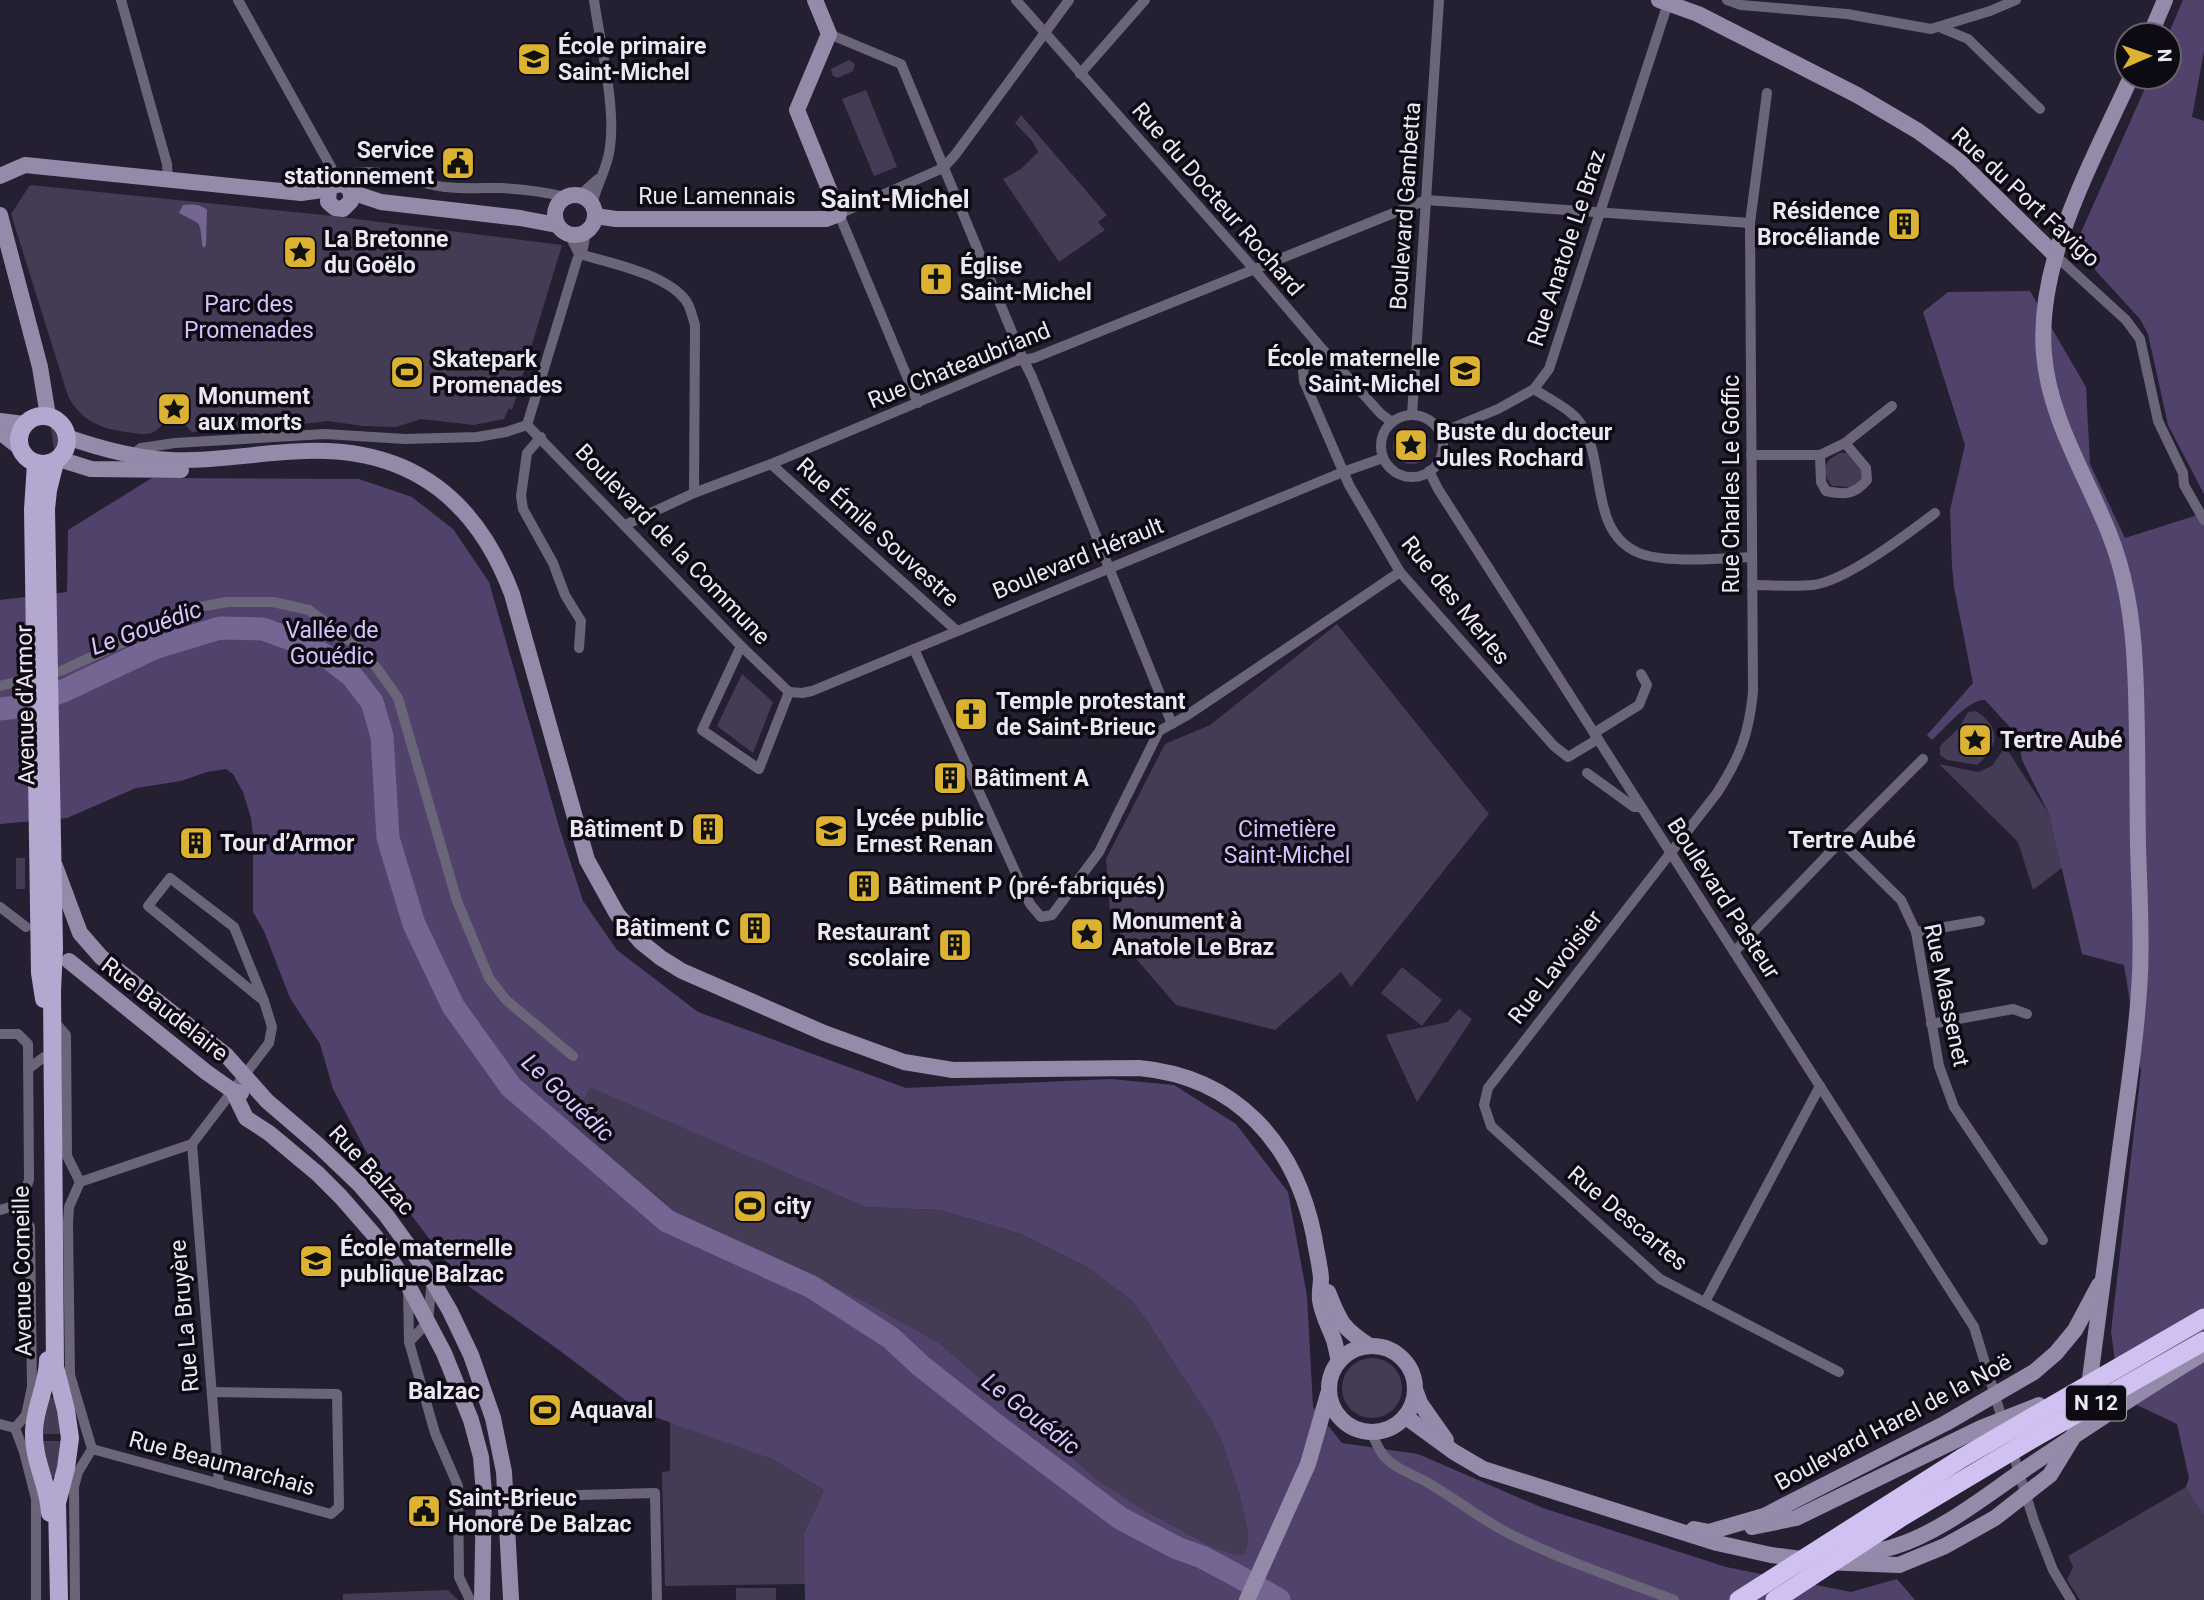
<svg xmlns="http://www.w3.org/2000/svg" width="2204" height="1600" font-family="Roboto,sans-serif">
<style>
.green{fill:#443c55}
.forest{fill:#51426c;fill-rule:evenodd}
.water{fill:#746592}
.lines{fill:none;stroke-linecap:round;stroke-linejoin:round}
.river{stroke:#746592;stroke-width:23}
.street{stroke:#6b6579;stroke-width:10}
.secondary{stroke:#948aaa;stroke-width:16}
.primary{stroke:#b4a7d0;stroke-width:18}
.highway{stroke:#d1c1f3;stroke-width:19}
.labels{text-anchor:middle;stroke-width:7;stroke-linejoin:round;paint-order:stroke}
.shield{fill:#0d0a13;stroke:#a8a5b0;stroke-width:2}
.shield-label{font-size:21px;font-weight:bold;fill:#ebe7f4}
.poi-label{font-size:23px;font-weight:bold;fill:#ebe7f4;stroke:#0d0a13;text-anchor:start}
.street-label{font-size:23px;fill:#ebe7f4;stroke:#0d0a13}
.park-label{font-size:23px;fill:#d5c2fc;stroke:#0d0a13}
.water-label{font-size:24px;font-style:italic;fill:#d8c5ff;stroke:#0d0a13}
.neighbourhood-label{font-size:24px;font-weight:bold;fill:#ebe7f4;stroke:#0d0a13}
.quarter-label{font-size:26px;font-weight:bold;fill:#ebe7f4;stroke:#0d0a13}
</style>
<rect width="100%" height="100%" fill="#251f32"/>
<g class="green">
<path d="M849 60 855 64 853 71 837 78 832 75 831 69Z"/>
<path d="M866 90 897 167 874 176 842 99Z"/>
<path d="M1021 115 1107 215 1098 222 1105 230 1059 262 1003 179 1021 169 1038 152 1032 141 1015 123Z"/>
<path d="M30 185 333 216 562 245 512 410 509 408 504 419 474 425 421 419 396 427 363 426 328 421 278 427 192 432 180 420V415L188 409 173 401 160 408 167 415C164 421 161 428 154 432 146 436 135 433 126 432 101 429 80 420 68 396L11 214Z"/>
<path d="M50 421C66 428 68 445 55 456Z"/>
<circle cx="1411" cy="446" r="18"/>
<path d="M1840 453H1847L1862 471V480L1852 487 1832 486C1819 470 1824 461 1840 453Z"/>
<path d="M1337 624 1489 814 1351 987 1341 972 1275 1030 1176 1005 1126 947 1110 913 1106 859 1165 744 1210 725Z"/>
<path d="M742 674 773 702 753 753 717 726Z"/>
<path d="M1976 711C2002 728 1999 746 1977 765L1947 760 1940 755V746L1959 728 1968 712Z"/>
<path d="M2003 750 2008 751 2049 814 2063 867 2033 890 2018 842 1939 764 1978 772 1992 766Z"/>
<rect x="16" y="858" width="9" height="31"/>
<path d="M1402 967 1442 1000 1422 1026 1381 993Z"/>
<path d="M1459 1009 1472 1019 1417 1102 1386 1035 1448 1022Z"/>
<path d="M590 1086 865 1207 939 1210 1021 1234 1085 1266 1130 1299 1151 1327 1211 1420 1221 1439 1239 1493 1248 1532 1247 1546 1243 1555 1234 1554 1210 1546 1148 1512 1099 1481 938 1342 860 1299 676 1212 570 1126Z"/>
<circle cx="1372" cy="1388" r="30"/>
<path d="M54 1397 64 1434H42L49 1398Z"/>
<path d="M2204 1420V1600H2080L2067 1580 2073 1567 2068 1556 2186 1487 2198 1455Z"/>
<path d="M670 1421 772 1459 824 1490 804 1533 806 1584 665 1586 662 1472 670 1471Z"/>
<path d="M41 1441H64L56 1477H51Z"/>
<rect x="736" y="1588" width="40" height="12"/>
<path d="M448 1590 458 1600H343V1594Z"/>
</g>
<g class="forest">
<path d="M2183 0H2204V51L2192 117 2204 121V494L2168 425 2148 334 2140 319 2096 271 2079 237 2150 77H2169L2168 35Z"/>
<path d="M2030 291 2086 387 2090 464 2125 538 2204 513V1515L2186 1487 2189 1478 2177 1424 2120 1397 2111 1332 2141 1071 2124 965 2082 954 2049 814 2022 760 2018 736 1985 700C1969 699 1944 729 1932 740L1927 735 1973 683 1954 587 1952 566 1950 510 1965 445 1923 312 1948 292Z"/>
<path d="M152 478 359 479 412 497 453 529 489 582 560 830 583 901 617 950 698 1012 906 1088 1111 1079 1174 1085 1236 1124 1288 1192 1307 1296 1313 1407 1342 1443 1418 1454 1543 1508 1726 1567 1851 1592 1897 1579 1915 1600H805L804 1533 824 1490 772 1459 641 1412 559 1350 461 1281 403 1204 366 1151 333 1089 320 1044 290 998 264 931 253 912V834L251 818 243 792 233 774 226 769 207 772 181 781 136 788 67 818 0 824V600L67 592 68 530ZM590 1087 865 1207 939 1210 1021 1234 1085 1266 1130 1299 1151 1327 1211 1420 1221 1439 1239 1493 1248 1532 1247 1546 1243 1555 1234 1554 1210 1546 1148 1512 1099 1481 938 1342 860 1299 676 1212 570 1126Z"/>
</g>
<path class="water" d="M183 205C191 204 201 204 207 210L206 245 204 248C200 244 203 231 198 223L179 213Z"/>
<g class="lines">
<path class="river" d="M0 709 24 706 63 691 154 648 220 628 263 629 304 644 326 656 352 676 372 702 382 736 388 838 414 924 453 1006 511 1087 667 1221 812 1287 891 1338 921 1366 1001 1429 1120 1518 1177 1548 1202 1557 1236 1575 1279 1600"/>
<g class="street">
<path d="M121 0 167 164 168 179"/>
<path d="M238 0 331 167 338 184"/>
<path d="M1016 0 1254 269 1317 343 1381 414 1392 422"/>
<path d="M1727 0 1741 5 1847 14 1931 29 1990 11 2016 0"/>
<path d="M1939 27 1968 39 2040 109"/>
<path d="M829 34 901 64 1023 359 1032 377 1172 724"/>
<path d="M1080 74 1145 0"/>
<path d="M1767 93 1750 223 1753 692C1749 734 1740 757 1717 793L1488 1088 1484 1105 1491 1126 1660 1279 1839 1372"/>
<path d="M343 185 348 174C380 166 414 183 445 187 464 189 482 188 500 188 522 189 545 192 566 197"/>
<path d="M580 195 598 179"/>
<path d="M592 205C596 185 608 168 610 147 616 106 600 43 594 0"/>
<path d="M569 234 579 254"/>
<path d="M579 254C611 263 671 275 688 304 691 310 693 319 695 325L694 493"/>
<path d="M2055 255 2126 320 2140 339 2158 421 2183 473 2184 485 2204 520"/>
<path d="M1317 343 1303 371 1304 381 1349 485 1400 572 1554 746 1568 757 1598 739"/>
<path d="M1534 389C1549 399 1571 409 1581 424 1607 462 1588 532 1639 553 1667 564 1721 558 1752 557"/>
<path d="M918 403 839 214 943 168 955 155 1069 0"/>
<path d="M1412 415 1439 0"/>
<circle cx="1412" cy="446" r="31"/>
<path d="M527 425 741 646 789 692"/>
<path d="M527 425 577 260 583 248 586 232"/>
<path d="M1440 433 1498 409 1534 389 1549 369 1669 0"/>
<path d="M541 437 527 453 521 496 523 509 553 563 565 595 581 621 579 648"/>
<path d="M132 455 141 448 175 443 325 434 405 439 477 437 506 432 527 425"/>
<path d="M1751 455H1820L1845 443 1892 406"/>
<path d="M1820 455 1821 482 1826 491C1845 495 1854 495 1867 480L1866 468 1845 443"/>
<path d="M771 464 957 631"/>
<path d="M1429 471 1438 489 1974 1327 2004 1425"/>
<path d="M625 525 694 493 771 464 1016 361 1034 358 1426 200 1750 223"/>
<path d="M1752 585C1772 585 1793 587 1813 585 1846 581 1907 534 1935 513"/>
<path d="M741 646 702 730 759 769 789 692"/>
<path d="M914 649 1030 904 1041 917 1052 915 1099 852 1159 731 1186 716 1400 572"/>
<path d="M0 686 61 671 124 642 154 624 194 608 227 602H273L309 610 359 648 377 668 398 698 457 901 489 978 506 1000 573 1056"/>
<path d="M789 692 802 693 812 691 1343 472 1383 458"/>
<path d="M1594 733 1639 705 1647 685 1641 674"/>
<path d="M1587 773 1634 807H1641"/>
<path d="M1841 841 1901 900 1916 932 1939 1066 1954 1107 2043 1240"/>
<path d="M170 878 234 927 264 1001 148 906Z"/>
<path d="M0 907 26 927"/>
<path d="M1916 932 1980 921"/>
<path d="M1734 952 1841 841 1923 759"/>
<path d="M53 1020 66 1035 67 1156 80 1182 69 1207 68 1223 70 1375 92 1449 78 1472 74 1487 75 1600"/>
<path d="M1931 1024 2013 1009 2027 1014"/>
<path d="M0 1034H18L28 1044 29 1180 20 1204 30 1227 32 1387 26 1415 15 1428 24 1452 36 1499V1600"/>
<path d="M28 1069 44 1057"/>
<path d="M192 1144 219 1484"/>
<path d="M80 1182 192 1144 269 1043 272 1027 264 1001"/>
<path d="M0 1210 20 1204"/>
<path d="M408 1288 409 1342 435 1433 458 1486 459 1577 470 1600"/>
<path d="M1705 1302 1820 1086"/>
<path d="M409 1342 428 1322 432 1279"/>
<path d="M0 1424 15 1428"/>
<path d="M1372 1433C1385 1470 1402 1467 1430 1484 1457 1500 1481 1519 1508 1533 1561 1560 1618 1579 1674 1600"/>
<path d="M2011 1447 2034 1521 2053 1570 2071 1600"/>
<path d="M92 1449 331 1514 339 1507 337 1394 212 1392"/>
<path d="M507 1497 655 1493 657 1600"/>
</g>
<g class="secondary">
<path d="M1659 0 1698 14 1857 95 1918 131 1959 161 2055 255"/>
<path d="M2150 35 2165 0"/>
<path d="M0 176 25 165 301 193 329 189"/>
<path d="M351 192V201L343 209 335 208 328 202 329 189 333 186 341 184 346 186 351 192 381 202 520 218 557 225"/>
<circle cx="575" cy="215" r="20"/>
<path d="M0 215 40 367 48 416"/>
<path d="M595 216 616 219H826L839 214 797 110 829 34 815 0"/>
<path d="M0 421 24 424"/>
<path d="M0 432 19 447"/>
<path d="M67 437C101 449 136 458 171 460 216 462 260 452 305 451 409 447 476 498 512 594L587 860 617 914 641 942 661 958 682 971 824 1033 904 1062 953 1070 1139 1068C1236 1077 1295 1143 1314 1236 1316 1250 1320 1265 1321 1278 1321 1285 1319 1293 1320 1300 1322 1314 1329 1327 1334 1340 1336 1347 1337 1354 1339 1361"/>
<path d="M59 459 91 469 181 470"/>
<path d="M55 866 80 933 101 957 226 1055 267 1101 317 1144 359 1184 386 1215 428 1273 450 1311 471 1355 493 1418 504 1472 511 1599"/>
<path d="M69 961 206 1072 233 1091 241 1093"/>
<path d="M233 1091 246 1118 269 1133 318 1174 341 1197 375 1236 408 1285 444 1353 471 1420 481 1457 484 1494 482 1600"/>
<path d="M1328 1292C1340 1322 1342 1328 1370 1346"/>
<circle cx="1372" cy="1389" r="43"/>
<path d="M1416 1392 1420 1403 1446 1440"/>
<path d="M1406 1417 1454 1452 1483 1469 1717 1543 1771 1555 1823 1562 1899 1565 1945 1546 1995 1518 2050 1475 2072 1439 2087 1401C2098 1320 2108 1239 2119 1157 2127 1097 2137 1035 2140 974 2142 931 2139 887 2138 844 2137 785 2138 726 2135 667 2133 622 2126 575 2109 533 2086 475 2049 418 2044 354 2036 260 2093 161 2131 77"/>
<path d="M1752 1527 1796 1518 1981 1428 2039 1405"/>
<path d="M1694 1529 1709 1532 1764 1516 1946 1423 2034 1372 2056 1353 2075 1330 2099 1285"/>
<path d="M1845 1551C1861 1552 1878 1552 1893 1547 1940 1533 1985 1496 2025 1469 2084 1429 2143 1390 2204 1353"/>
<path d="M1247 1600 1308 1464 1328 1394"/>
</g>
<g class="primary">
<circle cx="43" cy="440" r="24"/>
<path d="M55 462 48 490 46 509 54 948 52 991 55 1367 66 1410 70 1438 66 1468 57 1503 59 1600"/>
<path d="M36 464 33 509 40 973 44 999"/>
<path d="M48 1360C48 1384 35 1406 34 1431 33 1462 49 1485 50 1513"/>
</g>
<g class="highway">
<path d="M1739 1600 1962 1458 2204 1318"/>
<path d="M1775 1600 1903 1516 2037 1436 2204 1341"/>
</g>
</g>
<defs>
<g id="school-square" transform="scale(1.75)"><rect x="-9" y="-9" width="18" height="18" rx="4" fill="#dcb233" stroke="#0d0a13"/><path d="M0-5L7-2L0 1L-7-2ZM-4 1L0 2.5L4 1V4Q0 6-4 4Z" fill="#111"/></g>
<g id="civic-square" transform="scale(1.75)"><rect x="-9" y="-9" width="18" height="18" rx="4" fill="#dcb233" stroke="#0d0a13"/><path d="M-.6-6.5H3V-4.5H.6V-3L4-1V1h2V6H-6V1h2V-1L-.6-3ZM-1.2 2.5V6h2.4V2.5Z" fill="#111"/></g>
<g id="building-square" transform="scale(1.75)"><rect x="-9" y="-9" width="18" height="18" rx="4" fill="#dcb233" stroke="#0d0a13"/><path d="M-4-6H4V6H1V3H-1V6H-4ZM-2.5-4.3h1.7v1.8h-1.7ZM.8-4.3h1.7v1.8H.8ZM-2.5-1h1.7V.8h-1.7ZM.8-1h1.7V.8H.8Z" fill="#111"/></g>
<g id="sight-square" transform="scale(1.75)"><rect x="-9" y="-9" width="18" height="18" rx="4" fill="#dcb233" stroke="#0d0a13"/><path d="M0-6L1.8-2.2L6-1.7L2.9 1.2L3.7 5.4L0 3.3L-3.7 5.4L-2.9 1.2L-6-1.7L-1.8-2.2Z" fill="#111"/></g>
<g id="church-square" transform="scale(1.75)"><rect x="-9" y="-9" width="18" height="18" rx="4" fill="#dcb233" stroke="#0d0a13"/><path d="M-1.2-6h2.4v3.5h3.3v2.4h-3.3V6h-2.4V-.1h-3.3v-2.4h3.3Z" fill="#111"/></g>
<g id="stadium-square" transform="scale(1.75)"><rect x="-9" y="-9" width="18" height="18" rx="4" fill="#dcb233" stroke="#0d0a13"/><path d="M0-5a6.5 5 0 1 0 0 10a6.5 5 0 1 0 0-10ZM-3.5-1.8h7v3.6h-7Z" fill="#111"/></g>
</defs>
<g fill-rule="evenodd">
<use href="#school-square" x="534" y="59"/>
<use href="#civic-square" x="458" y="163"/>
<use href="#building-square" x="1904" y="224"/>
<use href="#sight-square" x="300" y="252"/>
<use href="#church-square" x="936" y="279"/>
<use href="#school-square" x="1465" y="371"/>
<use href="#stadium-square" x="407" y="372"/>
<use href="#sight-square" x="174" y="409"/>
<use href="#sight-square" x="1411" y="445"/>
<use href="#church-square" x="971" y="714"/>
<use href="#sight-square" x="1975" y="740"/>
<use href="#building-square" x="950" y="778"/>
<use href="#building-square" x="708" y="829"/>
<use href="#school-square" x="831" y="831"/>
<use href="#building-square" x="196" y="843"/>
<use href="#building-square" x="864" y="886"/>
<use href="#building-square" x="755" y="928"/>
<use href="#sight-square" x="1087" y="934"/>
<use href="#building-square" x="955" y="945"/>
<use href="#stadium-square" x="750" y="1206"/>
<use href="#school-square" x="316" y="1261"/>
<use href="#stadium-square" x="545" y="1410"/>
<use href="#civic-square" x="424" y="1511"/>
</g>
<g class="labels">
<rect class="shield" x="2066" y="1385.5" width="60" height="35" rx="5"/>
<g class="shield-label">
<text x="2096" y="1410">N 12</text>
</g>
<g class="poi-label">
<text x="558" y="54">École primaire<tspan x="558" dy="26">Saint-Michel</tspan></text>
<text x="434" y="158" text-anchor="end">Service<tspan x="434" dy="26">stationnement</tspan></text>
<text x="1880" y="219" text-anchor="end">Résidence<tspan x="1880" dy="26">Brocéliande</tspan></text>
<text x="324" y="247">La Bretonne<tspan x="324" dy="26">du Goëlo</tspan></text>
<text x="960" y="274">Église<tspan x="960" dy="26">Saint-Michel</tspan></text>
<text x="1440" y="366" text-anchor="end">École maternelle<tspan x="1440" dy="26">Saint-Michel</tspan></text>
<text x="432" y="367">Skatepark<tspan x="432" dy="26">Promenades</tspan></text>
<text x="198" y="404">Monument<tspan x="198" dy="26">aux morts</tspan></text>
<text x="1436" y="440">Buste du docteur<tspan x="1436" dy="26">Jules Rochard</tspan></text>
<text x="996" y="709">Temple protestant<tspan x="996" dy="26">de Saint-Brieuc</tspan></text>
<text x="2000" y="748">Tertre Aubé</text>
<text x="974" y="786">Bâtiment A</text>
<text x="856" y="826">Lycée public<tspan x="856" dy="26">Ernest Renan</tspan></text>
<text x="684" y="837" text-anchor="end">Bâtiment D</text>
<text x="220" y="851">Tour d’Armor</text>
<text x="888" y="894">Bâtiment P (pré-fabriqués)</text>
<text x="1112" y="929">Monument à<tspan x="1112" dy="26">Anatole Le Braz</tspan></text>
<text x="730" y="936" text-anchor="end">Bâtiment C</text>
<text x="930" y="940" text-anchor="end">Restaurant<tspan x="930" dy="26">scolaire</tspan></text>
<text x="774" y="1214">city</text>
<text x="340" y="1256">École maternelle<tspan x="340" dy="26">publique Balzac</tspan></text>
<text x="570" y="1418">Aquaval</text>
<text x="448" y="1506">Saint-Brieuc<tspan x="448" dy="26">Honoré De Balzac</tspan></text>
</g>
<g class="street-label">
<text x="717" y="204">Rue Lamennais</text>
<text transform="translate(2026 197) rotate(43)" y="8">Rue du Port Favigo</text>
<text transform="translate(1218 199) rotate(49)" y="8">Rue du Docteur Rochard</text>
<text transform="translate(1405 206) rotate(-86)" y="8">Boulevard Gambetta</text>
<text transform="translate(1566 248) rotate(-72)" y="8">Rue Anatole Le Braz</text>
<text transform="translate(959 365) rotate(-22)" y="8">Rue Chateaubriand</text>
<text transform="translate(1731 484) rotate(-90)" y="8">Rue Charles Le Goffic</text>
<text transform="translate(878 532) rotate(42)" y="8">Rue Émile Souvestre</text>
<text transform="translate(673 544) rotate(46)" y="8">Boulevard de la Commune</text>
<text transform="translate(1078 558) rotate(-22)" y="8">Boulevard Hérault</text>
<text transform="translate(1456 600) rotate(51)" y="8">Rue des Merles</text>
<text transform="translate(25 705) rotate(-91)" y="8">Avenue d'Armor</text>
<text transform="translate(1724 898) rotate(57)" y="8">Boulevard Pasteur</text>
<text transform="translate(1555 967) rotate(-52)" y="8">Rue Lavoisier</text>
<text transform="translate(1947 995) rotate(78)" y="8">Rue Massenet</text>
<text transform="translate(165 1009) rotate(38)" y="8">Rue Baudelaire</text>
<text transform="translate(372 1170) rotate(47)" y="8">Rue Balzac</text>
<text transform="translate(1628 1218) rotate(40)" y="8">Rue Descartes</text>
<text transform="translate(22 1271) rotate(-91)" y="8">Avenue Corneille</text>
<text transform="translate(184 1316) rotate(-95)" y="8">Rue La Bruyère</text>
<text transform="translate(1893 1422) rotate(-28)" y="8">Boulevard Harel de la Noë</text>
<text transform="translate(222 1463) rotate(15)" y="8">Rue Beaumarchais</text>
</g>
<g class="park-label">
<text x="249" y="312">Parc des<tspan x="249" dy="26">Promenades</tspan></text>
<text x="332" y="638">Vallée de<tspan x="332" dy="26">Gouédic</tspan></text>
<text x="1287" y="837">Cimetière<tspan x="1287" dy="26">Saint-Michel</tspan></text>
</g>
<g class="water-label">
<text transform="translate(146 628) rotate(-20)" y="8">Le Gouédic</text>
<text transform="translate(568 1098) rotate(43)" y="8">Le Gouédic</text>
<text transform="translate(1031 1414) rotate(38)" y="8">Le Gouédic</text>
</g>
<g class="neighbourhood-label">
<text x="1852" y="848">Tertre Aubé</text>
<text x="444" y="1399">Balzac</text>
</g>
<g class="quarter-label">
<text x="895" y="208">Saint-Michel</text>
</g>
</g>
<g transform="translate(2148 56) rotate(88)"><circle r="33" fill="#0d0a13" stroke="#66626d" stroke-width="2"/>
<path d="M0-5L12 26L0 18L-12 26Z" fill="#dcb233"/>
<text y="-10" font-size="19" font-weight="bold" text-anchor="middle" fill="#ebe7f4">N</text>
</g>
</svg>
